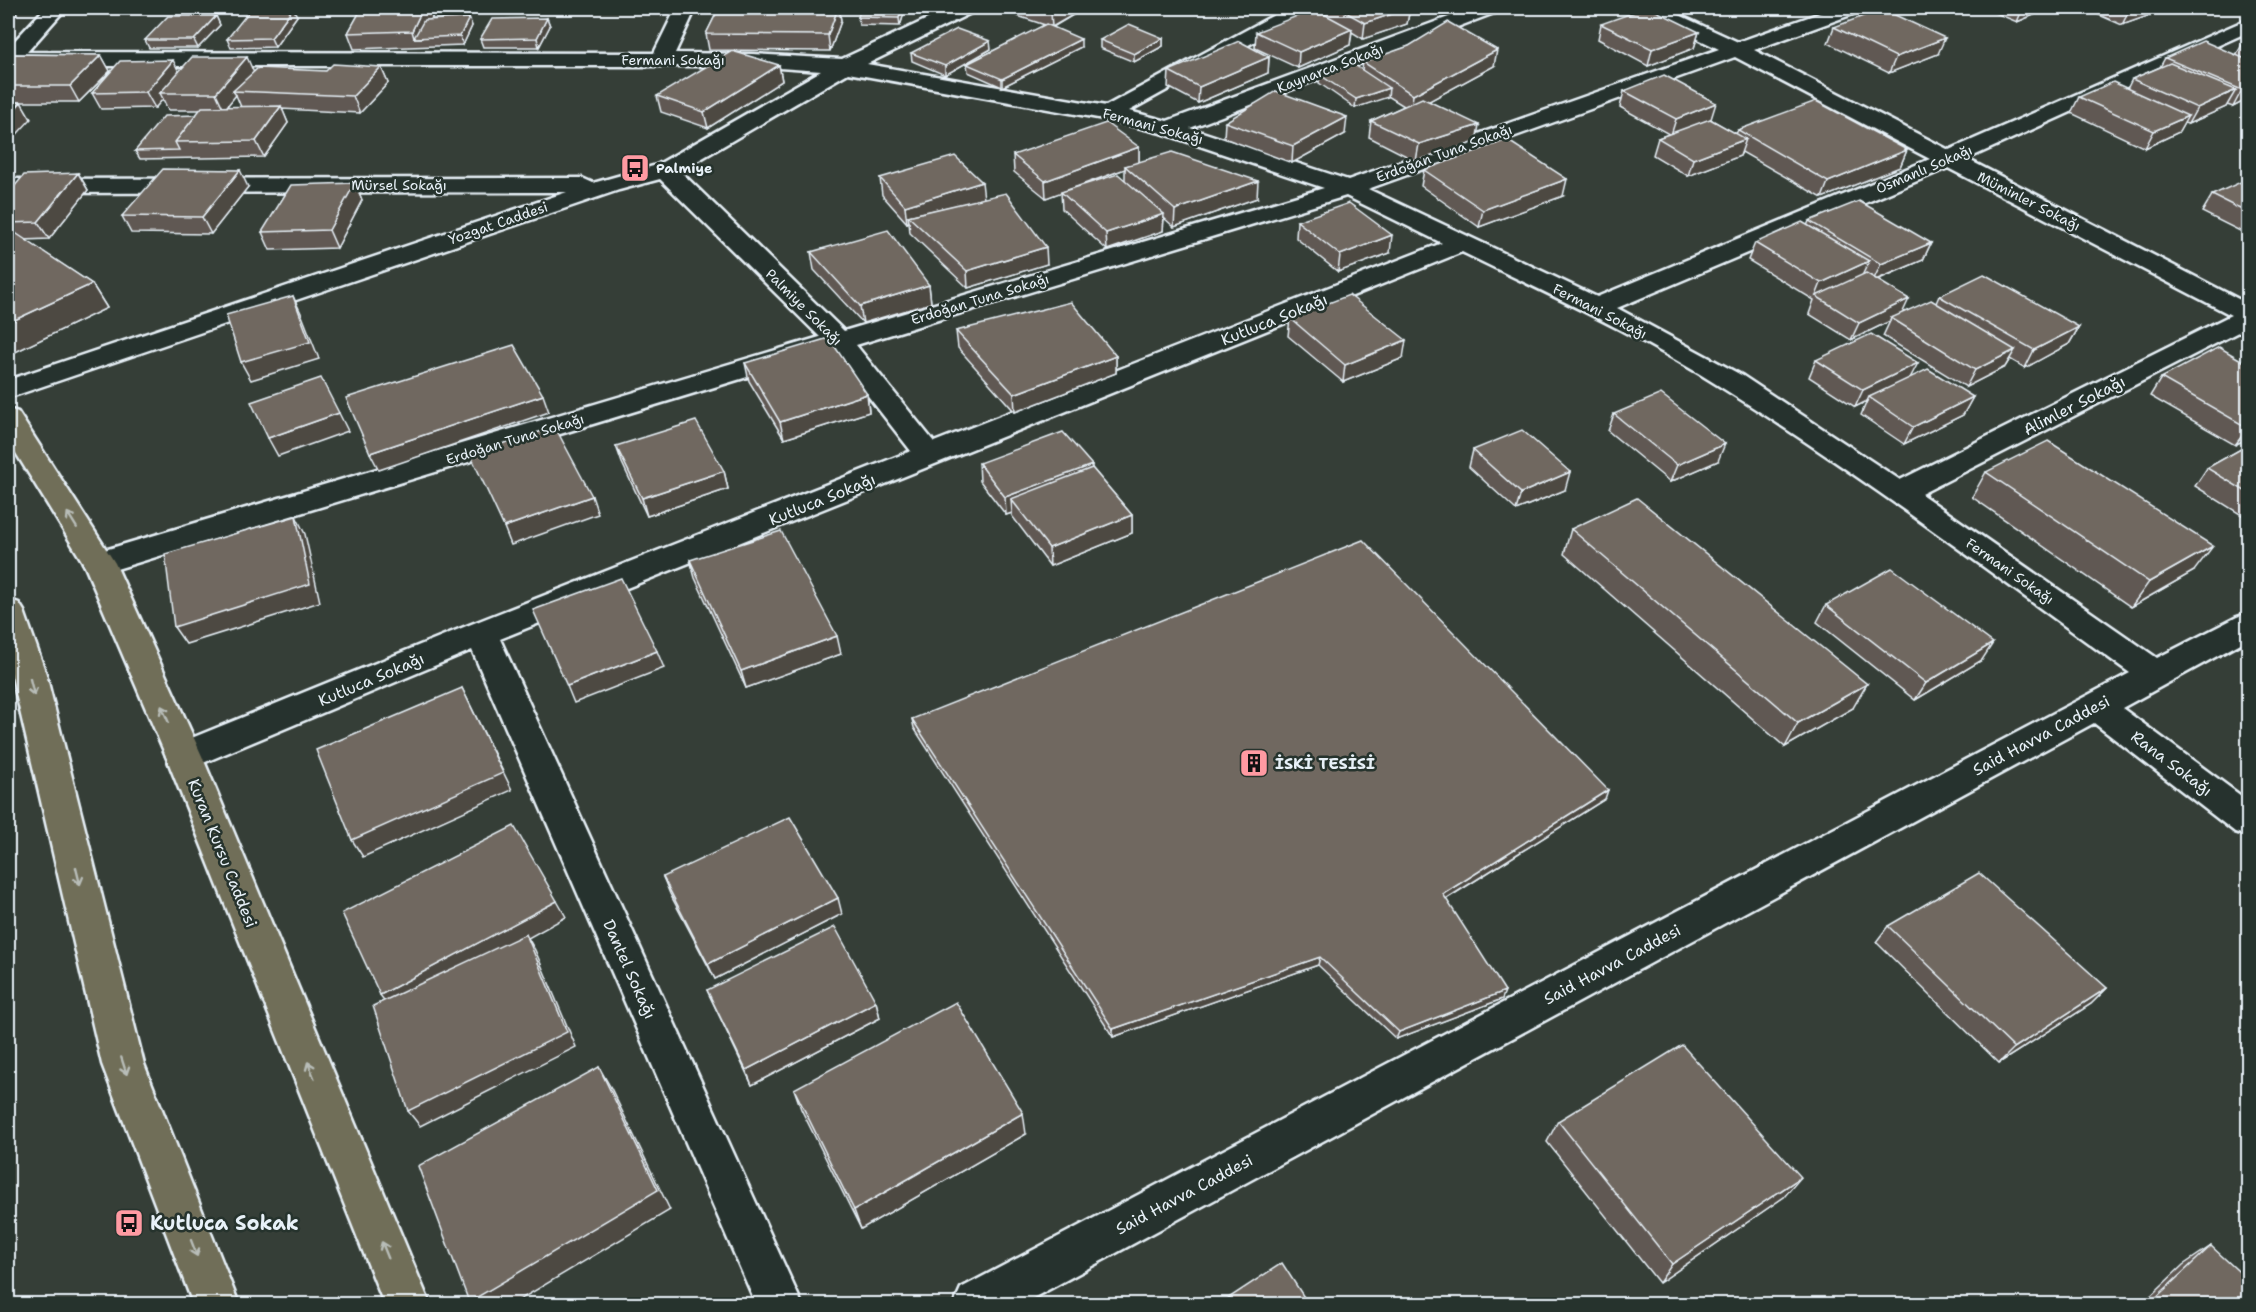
<svg xmlns="http://www.w3.org/2000/svg" width="2256" height="1312" font-family="'Shantell Sans',sans-serif">
<style>
.lines{fill:none;stroke-linecap:round;stroke-linejoin:round}
.minor-casing{stroke:#e8f1f8;stroke-width:5}
.major-casing{stroke:#e8f1f8;stroke-width:5}
.minor{fill:#26332d;fill-rule:evenodd}
.major{fill:#706e59;fill-rule:evenodd}
.wall{fill:#605953;stroke:#e8f1f8;stroke-width:1.5;fill-rule:evenodd}
.shaded-wall{fill:#4e4943;stroke:#e8f1f8;stroke-width:1.5}
.building{fill:#706860;stroke:#e8f1f8;stroke-width:1.5}
.oneway{stroke:#b8bdb8}
.labels{text-anchor:middle;stroke-width:5;stroke-linejoin:round;paint-order:stroke}
.far-street-label{font-size:14px;fill:#e8f1f8;stroke:#26332d}
.far-poi-label{font-size:14px;font-weight:bold;fill:#e8f1f8;stroke:#26332d;text-anchor:start}
.street-label{font-size:16px;fill:#e8f1f8;stroke:#26332d}
.poi-label{font-size:16px;font-weight:bold;fill:#e8f1f8;stroke:#26332d;text-anchor:start}
.near-poi-label{font-size:20px;font-weight:bold;fill:#e8f1f8;stroke:#26332d;text-anchor:start}
</style>
<rect width="100%" height="100%" fill="#353e37"/>
<filter id="ink" filterUnits="userSpaceOnUse"><feTurbulence type="fractalNoise" baseFrequency=".0167" numOctaves="2"/><feDisplacementMap in="SourceGraphic" scale="12" xChannelSelector="R" yChannelSelector="G"/><feConvolveMatrix kernelMatrix="1 2 1 2 8 2 1 2 1" color-interpolation-filters="sRGB"/></filter>
<g filter="url(#ink)">
<g class="lines">
<g class="minor-casing">
<path id="minor" d="M45 8H66L27 52 654 53 676 8H696L675 53 751 54 842 59 951 8H976L973 12 867 64 1106 106 1287 8H1311L1308 12 1129 111 1167 121 1473 8H1500L1497 12 1190 128 1348 180 1719 49 1642 12 1639 8H1664L1738 42 1834 8H1862L1859 12 1754 50 1949 150 2248 19V32L1967 159 2248 304V327L1921 494 2157 658 2237 617 2248 613V639L2122 708 2248 801V836L2235 832 2094 723 1022 1304H954L961 1288 2130 673C1996 577 1864 476 1724 389 1641 336 1550 295 1462 252L500 639 802 1304H756L472 650 196 766 184 770 172 766 166 756 172 746 469 625 911 451 833 351 110 571 99 574 88 571 83 563 88 555 820 337 660 179 619 190 8 398V380L567 192 8 193V179L582 178 593 183 657 165 821 71 751 66H8V48ZM1735 57 1930 159 1597 297 1368 189ZM848 73 1109 120 1161 133 1324 188 844 331 680 171ZM1948 168 2231 315 1900 480 1743 376 1617 308ZM1346 196 1442 243 934 442 856 345Z"/>
</g>
<g class="major-casing">
<g id="major">
<path d="M8 409 18 412 115 563 202 756 430 1304H384L166 756 84 564 8 440Z"/>
<path d="M8 599 19 603 24 611 46 674 144 1064 239 1304H193L102 1064 8 659Z"/>
</g>
</g>
<use href="#minor" class="minor"/>
<use href="#major" class="major"/>
</g>
<g class="wall">
<path d="M362 8H432L434 13 431 19 469 18 472 26 463 45 354 49 348 33Z"/>
<path d="M719 8H839L841 21 830 51 709 50 706 34Z"/>
<path d="M993 8H1083V9L1053 27 1081 47 1002 87 968 72 967 64 1045 25Z"/>
<path d="M1321 8H1410L1407 24 1363 39 1352 32 1350 45 1298 68 1255 48 1256 32 1321 12Z"/>
<path d="M1984 8H2050L2017 22Z"/>
<path d="M2083 8H2159L2156 13 2122 25Z"/>
<path d="M905 10 900 26 859 25 858 17Z"/>
<path d="M216 16 220 25 198 48H149L145 40Z"/>
<path d="M297 16 275 47 231 48 227 39Z"/>
<path d="M547 18 550 26 539 47H483L480 39Z"/>
<path d="M1601 24 1699 32 1694 48 1648 66 1598 39Z"/>
<path d="M1834 27 1938 54 1889 73 1828 43Z"/>
<path d="M1163 38V46L1134 62 1100 48V40Z"/>
<path d="M2248 42V99L2233 107 2227 105 2226 107 2188 124 2184 123 2179 132 2145 148 2071 113 2079 97 2127 89 2132 79 2160 67 2165 58 2236 55 2242 45Z"/>
<path d="M991 49 945 75 912 61 911 53Z"/>
<path d="M8 54 101 55 110 71 79 102H8Z"/>
<path d="M1269 57 1268 73 1198 103 1168 87 1169 71Z"/>
<path d="M1363 62 1494 66 1429 101 1476 142 1416 161 1369 137 1371 121 1404 106 1388 96 1355 108 1319 83 1320 75 1362 70Z"/>
<path d="M779 65 782 81 708 128 661 112 657 96Z"/>
<path d="M381 67 388 83 360 113 282 109 288 123 264 157 140 159 135 151 196 115 201 110H168L163 99 155 108 101 109 92 93 179 72 326 71ZM236 95 241 107H226Z"/>
<path d="M1624 91 1710 119 1736 134 1738 130 1907 150 1900 167 1822 198 1742 152 1740 156 1688 176 1653 155 1658 138 1669 134 1620 107Z"/>
<path d="M1225 122 1345 134 1292 163 1224 138Z"/>
<path d="M1139 147V162L1257 198 1174 227 1164 218 1163 231 1107 250 1062 209 1061 192 1046 198 1014 172 1013 155ZM1125 169V180L1068 190Z"/>
<path d="M1424 170 1563 196 1479 227 1421 186Z"/>
<path d="M78 173 88 190 49 239 25 240 92 284 107 308 11 354 8 352V194Z"/>
<path d="M880 178 984 199 1047 264 968 288 910 233 909 222 907 223 882 195Z"/>
<path d="M355 183 362 200 337 248 270 250 262 232Z"/>
<path d="M2248 183V235L2202 212 2212 195Z"/>
<path d="M248 187 211 234 131 233 122 216Z"/>
<path d="M1297 221 1390 253 1338 272 1296 238Z"/>
<path d="M1809 221 1931 243 1923 260 1877 280 1902 313 1936 303 1939 296 2079 327 2069 344 2025 368 2010 359 2005 367 1966 387 1883 336 1890 321 1851 340 1809 314 1814 300 1748 260 1755 243 1807 226Z"/>
<path d="M811 252 929 285 931 303 863 323 814 270Z"/>
<path d="M1290 318 1403 358 1343 382 1288 336Z"/>
<path d="M956 331 1116 356V373L1015 412 958 348Z"/>
<path d="M1816 360 1910 378 1973 397 1963 415 1904 444 1861 415 1867 401 1855 407 1809 377Z"/>
<path d="M745 363 867 394 869 412 784 439 749 381Z"/>
<path d="M2248 364V438L2235 445 2150 396 2161 378Z"/>
<path d="M1614 414 1718 461 1670 482 1608 431Z"/>
<path d="M2248 445V519L2195 486 2207 468Z"/>
<path d="M616 446 724 471 728 489 647 516 622 463Z"/>
<path d="M1473 450 1565 490 1516 510 1469 467Z"/>
<path d="M979 463 1092 468 1132 515V533L1050 566 1012 516V513L1006 515 980 481Z"/>
<path d="M1986 472 2194 571 2131 607 1972 497Z"/>
<path d="M1571 529 1853 708 1785 747 1564 554Z"/>
<path d="M690 560 841 654 746 688 695 578Z"/>
<path d="M1826 605 1982 660 1915 700 1817 622Z"/>
<path d="M912 719 1605 799 1446 899 1502 999 1396 1039 1318 965 1113 1037 914 728Z"/>
<path d="M663 877 842 914 715 979 670 894Z"/>
<path d="M1888 926 2107 988 2091 1004 1999 1063 1876 942Z"/>
<path d="M707 990 876 1002 880 1018 752 1085Z"/>
<path d="M794 1089 1026 1134 861 1229 801 1109Z"/>
<path d="M1558 1121 1784 1197 1659 1283 1547 1142Z"/>
<path d="M2211 1246 2248 1305H2141L2183 1265Z"/>
</g>
<g class="shaded-wall">
<path d="M8 8H14L17 13 8 23Z"/>
<path d="M293 8 297 16 275 47 271 38Z"/>
<path d="M423 8H432L434 13 422 38H414L412 31Z"/>
<path d="M838 8H839L841 21 830 51 828 35Z"/>
<path d="M902 8H904L905 10 900 26 899 18Z"/>
<path d="M1058 8H1083V9L1052 27 1051 12Z"/>
<path d="M1410 8 1407 24 1363 39 1365 23Z"/>
<path d="M2023 8H2050L2017 22Z"/>
<path d="M2135 8H2159L2156 13 2122 25 2130 9Z"/>
<path d="M216 16 220 25 198 48 194 40Z"/>
<path d="M469 18 472 26 463 45 460 36Z"/>
<path d="M547 18 550 26 539 47 537 38Z"/>
<path d="M1352 29 1350 45 1298 68 1299 52Z"/>
<path d="M1699 32 1694 48 1648 66 1652 49Z"/>
<path d="M1163 38V46L1134 62V54Z"/>
<path d="M1945 38 1938 54 1889 73 1896 57Z"/>
<path d="M1081 39V47L1002 87V79Z"/>
<path d="M990 41 991 49 945 75V66Z"/>
<path d="M1497 50 1494 66 1411 111 1413 95Z"/>
<path d="M101 55 110 71 79 102 70 86Z"/>
<path d="M247 57 254 73 233 91 236 95 224 110 216 93Z"/>
<path d="M1269 57 1268 73 1198 103 1199 87Z"/>
<path d="M173 60 181 76 160 93 163 99 155 108 146 92Z"/>
<path d="M779 65 782 81 708 128 704 112Z"/>
<path d="M381 67 388 83 360 113 353 96Z"/>
<path d="M2248 87V99L2233 107 2242 90Z"/>
<path d="M1389 88 1388 97 1355 108 1356 99Z"/>
<path d="M2236 90 2226 107 2188 124 2197 108Z"/>
<path d="M21 102 31 119 8 144V117Z"/>
<path d="M1716 103 1711 119 1671 135 1676 119Z"/>
<path d="M281 106 288 123 264 157 256 141Z"/>
<path d="M2188 116 2179 132 2145 148 2154 131Z"/>
<path d="M1347 117 1345 134 1292 163 1293 146Z"/>
<path d="M1479 125 1476 142 1416 161 1419 144Z"/>
<path d="M1746 139 1740 156 1688 176 1693 159Z"/>
<path d="M1139 147V164L1125 166V169L1046 198 1045 181Z"/>
<path d="M1907 150 1900 167 1822 198 1828 182Z"/>
<path d="M240 170 248 187 211 234 202 217Z"/>
<path d="M78 173 88 190 49 239 38 222Z"/>
<path d="M1567 179 1563 196 1479 227 1483 210Z"/>
<path d="M1258 181 1257 198 1174 227 1175 210Z"/>
<path d="M982 182 984 199 908 216 909 222 907 223 905 206Z"/>
<path d="M355 183 362 200 337 248 329 230Z"/>
<path d="M1164 214 1163 231 1107 250 1106 233Z"/>
<path d="M1392 235 1390 253 1338 272 1340 255Z"/>
<path d="M1931 243 1923 260 1873 281 1881 264Z"/>
<path d="M1046 247 1047 264 968 288 967 271Z"/>
<path d="M1869 261 1861 278 1816 296 1821 283Z"/>
<path d="M92 284 107 308 11 354 8 349V323Z"/>
<path d="M929 285 931 303 863 323 860 306Z"/>
<path d="M293 296 301 313 319 359 251 380 241 362Z"/>
<path d="M1909 299 1901 316 1891 318 1890 321 1851 340 1859 323Z"/>
<path d="M2079 327 2069 344 2025 368 2034 350Z"/>
<path d="M1406 340 1403 358 1343 382 1345 365Z"/>
<path d="M2015 350 2005 367 1966 387 1975 370Z"/>
<path d="M1116 356V373L1015 412 1014 394Z"/>
<path d="M1918 363 1909 380 1869 397 1867 401 1855 407 1863 390Z"/>
<path d="M867 394 869 412 784 439 780 422Z"/>
<path d="M543 395 549 412 379 470 370 453Z"/>
<path d="M1973 397 1963 415 1904 444 1913 427Z"/>
<path d="M339 413 348 431 278 456 268 438Z"/>
<path d="M2248 428V438L2235 445Z"/>
<path d="M1725 444 1718 461 1670 482 1677 465Z"/>
<path d="M1092 465V482L1011 499 1012 513 1006 515 1005 497Z"/>
<path d="M724 471 728 489 647 516 642 498Z"/>
<path d="M1570 472 1565 490 1516 510 1521 493Z"/>
<path d="M592 496 598 514 511 545 504 527Z"/>
<path d="M1132 515V533L1050 566 1049 548Z"/>
<path d="M296 516 305 534 320 602 186 644 174 627Z"/>
<path d="M2213 546 2194 571 2131 607 2149 582Z"/>
<path d="M837 636 841 654 746 688 741 671Z"/>
<path d="M1993 643 1982 660 1915 700 1926 683Z"/>
<path d="M657 651 664 668 574 703 567 686Z"/>
<path d="M1867 684 1853 708 1785 747 1798 723Z"/>
<path d="M462 688 512 790 363 857 352 840Z"/>
<path d="M1608 790 1605 799 1441 902 1443 894Z"/>
<path d="M838 898 842 914 715 979 708 964Z"/>
<path d="M557 901 566 917 528 938 535 950 576 1047 420 1126 408 1111 392 1011 380 995Z"/>
<path d="M1320 957 1318 965 1113 1037V1029Z"/>
<path d="M2107 988 2091 1004 1999 1063 2014 1048Z"/>
<path d="M1505 991 1502 999 1396 1039 1399 1032Z"/>
<path d="M876 1002 880 1018 752 1085 746 1070Z"/>
<path d="M599 1067 611 1088 670 1210 511 1305H471L469 1302Z"/>
<path d="M1023 1113 1026 1134 861 1229 854 1210Z"/>
<path d="M1801 1177 1784 1197 1659 1283 1672 1264Z"/>
</g>
<g class="building">
<path d="M293 8 271 38 227 39 251 9Z"/>
<path d="M362 8H423L412 31 348 33Z"/>
<path d="M719 8H838L828 35 706 34Z"/>
<path d="M861 8H902L899 18 858 17Z"/>
<path d="M1039 8H1058L1051 12Z"/>
<path d="M1338 8H1410L1365 23Z"/>
<path d="M1646 8H1650L1699 32 1652 49 1601 24Z"/>
<path d="M1315 9 1352 29 1299 52 1256 32Z"/>
<path d="M1882 9 1945 38 1896 57 1834 27Z"/>
<path d="M168 16H216L194 40H145Z"/>
<path d="M469 18 460 36 414 38 424 20Z"/>
<path d="M547 18 537 38 480 39 492 19Z"/>
<path d="M1448 22 1497 50 1413 95 1363 62 1409 46Z"/>
<path d="M1046 24 1081 39 1002 79 967 64Z"/>
<path d="M1129 24 1163 38 1134 54 1100 40Z"/>
<path d="M957 29 990 41 945 66 911 53Z"/>
<path d="M1239 41 1269 57 1199 87 1169 71Z"/>
<path d="M2203 41 2248 60V87L2242 90 2165 58Z"/>
<path d="M2248 42V47L2242 45Z"/>
<path d="M732 51 779 65 704 112 657 96Z"/>
<path d="M8 54 101 55 70 86H8Z"/>
<path d="M192 57H247L216 93H160Z"/>
<path d="M173 60 146 92 92 93 120 61Z"/>
<path d="M2170 63 2236 90 2197 108 2132 79Z"/>
<path d="M333 64 381 67 353 96 233 91 258 68 326 71Z"/>
<path d="M1353 64 1389 88 1356 99 1320 75Z"/>
<path d="M1664 75 1716 103 1676 119 1624 91Z"/>
<path d="M2113 82 2188 116 2154 131 2079 97Z"/>
<path d="M1276 91 1347 117 1293 146 1225 122Z"/>
<path d="M1422 98 1479 125 1419 144 1371 121Z"/>
<path d="M1816 101 1907 150 1828 182 1738 130Z"/>
<path d="M21 102 8 117V103Z"/>
<path d="M281 106 256 141 175 142 202 107Z"/>
<path d="M196 115 175 142 179 150 135 151 164 116Z"/>
<path d="M1710 119 1746 139 1693 159 1658 138Z"/>
<path d="M1106 123 1139 147 1045 181 1013 155Z"/>
<path d="M1507 140 1567 179 1483 210 1424 170Z"/>
<path d="M1172 152 1258 181 1175 210 1125 166Z"/>
<path d="M955 156 982 182 905 206 880 178Z"/>
<path d="M163 169 240 170 202 217 122 216Z"/>
<path d="M78 173 38 222 8 223V194L24 175Z"/>
<path d="M1118 174 1164 214 1106 233 1061 192Z"/>
<path d="M2243 181 2248 183V213L2212 195Z"/>
<path d="M355 183 329 230 262 232 291 185Z"/>
<path d="M1006 193 1046 247 967 271 908 216Z"/>
<path d="M1859 201 1931 243 1881 264 1809 221Z"/>
<path d="M1349 203 1392 235 1340 255 1297 221Z"/>
<path d="M1802 222 1869 261 1821 283 1755 243Z"/>
<path d="M8 228 92 284 8 323Z"/>
<path d="M888 230 929 285 860 306 811 252Z"/>
<path d="M1866 273 1909 299 1859 323 1816 296Z"/>
<path d="M1984 274 2079 327 2034 350 1939 296Z"/>
<path d="M1349 295 1406 340 1345 365 1290 318Z"/>
<path d="M293 296 310 342 241 362 226 315Z"/>
<path d="M1931 300 2015 350 1975 370 1891 318Z"/>
<path d="M1071 302 1116 356 1014 394 956 331Z"/>
<path d="M1871 334 1918 363 1863 390 1816 360Z"/>
<path d="M829 338 867 394 780 422 745 363Z"/>
<path d="M514 345 543 395 370 453 346 398Z"/>
<path d="M2219 347 2248 364V428L2161 378Z"/>
<path d="M1928 369 1973 397 1913 427 1869 397Z"/>
<path d="M321 378 339 413 268 438 251 402Z"/>
<path d="M1661 394 1725 444 1677 465 1614 414Z"/>
<path d="M696 421 724 471 642 498 616 446Z"/>
<path d="M555 427 592 496 504 527 470 454Z"/>
<path d="M1522 430 1570 472 1521 493 1473 450Z"/>
<path d="M1063 432 1092 465 1005 497 979 463Z"/>
<path d="M2048 441 2213 546 2149 582 1986 472Z"/>
<path d="M2248 445V493L2207 468Z"/>
<path d="M1092 468 1132 515 1049 548 1011 499Z"/>
<path d="M1637 498 1867 684 1798 723 1571 529Z"/>
<path d="M296 516 310 584 174 627 165 554Z"/>
<path d="M781 531 837 636 741 671 690 560Z"/>
<path d="M1363 540 1608 790 1443 894 1505 991 1399 1032 1320 957 1113 1029 912 719Z"/>
<path d="M1892 568 1993 643 1926 683 1826 605Z"/>
<path d="M621 578 657 651 567 686 533 610Z"/>
<path d="M462 688 503 773 352 840 316 750Z"/>
<path d="M790 817 838 898 708 964 663 877Z"/>
<path d="M514 826 557 901 380 995 342 913Z"/>
<path d="M1979 873 2107 988 2014 1048 1888 926Z"/>
<path d="M835 927 876 1002 746 1070 707 990Z"/>
<path d="M526 934 567 1032 408 1111 373 1006Z"/>
<path d="M956 1002 1023 1113 854 1210 794 1089Z"/>
<path d="M1682 1045 1801 1177 1672 1264 1558 1121Z"/>
<path d="M599 1067 658 1190 469 1302 418 1166Z"/>
<path d="M2211 1246 2248 1280V1305H2148Z"/>
<path d="M1282 1263 1309 1305H1218Z"/>
</g>
<defs><path id="oneway-shaft" d="M-6 0H5M1.5-3L5.5 0L1.5 3" fill="none" stroke-width="1.6" stroke-linecap="round" stroke-linejoin="round" transform="scale(1.5)"/></defs>
<g class="oneway">
<use href="#oneway-shaft" transform="translate(72 520) rotate(-122)"/>
<use href="#oneway-shaft" transform="translate(32 687) rotate(76)"/>
<use href="#oneway-shaft" transform="translate(165 714) rotate(-114)"/>
<use href="#oneway-shaft" transform="translate(78 876) rotate(76)"/>
<use href="#oneway-shaft" transform="translate(124 1066) rotate(72)"/>
<use href="#oneway-shaft" transform="translate(311 1070) rotate(-112)"/>
<use href="#oneway-shaft" transform="translate(194 1248) rotate(69)"/>
<use href="#oneway-shaft" transform="translate(385 1250) rotate(-112)"/>
</g>
</g>
<defs>
<g id="bus-square" transform="scale(1.5)"><rect x="-9" y="-9" width="18" height="18" rx="4" fill="#ff9aa2" stroke="#26332d"/><path d="M-5-6H5V4H4V6H2V4H-2V6H-4V4H-5ZM-3.5-4V0h7V-4ZM-3.5 1.2v1.5H-2V1.2ZM2 1.2v1.5H3.5V1.2Z" fill="#111"/></g>
<g id="building-square" transform="scale(1.5)"><rect x="-9" y="-9" width="18" height="18" rx="4" fill="#ff9aa2" stroke="#26332d"/><path d="M-4-6H4V6H1V3H-1V6H-4ZM-2.5-4.3h1.7v1.8h-1.7ZM.8-4.3h1.7v1.8H.8ZM-2.5-1h1.7V.8h-1.7ZM.8-1h1.7V.8H.8Z" fill="#111"/></g>
</defs>
<g fill-rule="evenodd">
<use href="#bus-square" x="635" y="168"/>
<use href="#building-square" x="1254" y="763"/>
<use href="#bus-square" x="129" y="1223"/>
</g>
<g class="labels">
<g class="far-street-label">
<text x="673" y="65">Fermani Sokağı</text>
<text transform="translate(1330 68) rotate(-21)" y="5">Kaynarca Sokağı</text>
<text transform="translate(1153 126) rotate(15)" y="5">Fermani Sokağı</text>
<text transform="translate(1444 153) rotate(-20)" y="5">Erdoğan Tuna Sokağı</text>
<text transform="translate(1924 169) rotate(-23)" y="5">Osmanlı Sokağı</text>
<text x="399" y="190">Mürsel Sokağı</text>
<text transform="translate(2029 201) rotate(27)" y="5">Müminler Sokağı</text>
<text transform="translate(498 223) rotate(-19)" y="5">Yozgat Caddesi</text>
<text transform="translate(980 299) rotate(-17)" y="5">Erdoğan Tuna Sokağı</text>
<text transform="translate(804 307) rotate(45)" y="5">Palmiye Sokağı</text>
<text transform="translate(1600 311) rotate(27)" y="5">Fermani Sokağı</text>
<text transform="translate(515 439) rotate(-17)" y="5">Erdoğan Tuna Sokağı</text>
<text transform="translate(2010 571) rotate(35)" y="5">Fermani Sokağı</text>
</g>
<g class="far-poi-label">
<text x="656" y="173">Palmiye</text>
</g>
<g class="street-label">
<text transform="translate(1274 319) rotate(-22)" y="6">Kutluca Sokağı</text>
<text transform="translate(2074 405) rotate(-27)" y="6">Alimler Sokağı</text>
<text transform="translate(822 499) rotate(-22)" y="6">Kutluca Sokağı</text>
<text transform="translate(371 679) rotate(-23)" y="6">Kutluca Sokağı</text>
<text transform="translate(2041 735) rotate(-28)" y="6">Said Havva Caddesi</text>
<text transform="translate(2172 763) rotate(37)" y="6">Rana Sokağı</text>
<text transform="translate(223 853) rotate(68)" y="6">Kuran Kursu Caddesi</text>
<text transform="translate(1612 964) rotate(-28)" y="6">Said Havva Caddesi</text>
<text transform="translate(630 969) rotate(66)" y="6">Dantel Sokağı</text>
<text transform="translate(1184 1194) rotate(-28)" y="6">Said Havva Caddesi</text>
</g>
<g class="poi-label">
<text x="1275" y="769">İSKİ TESİSİ</text>
</g>
<g class="near-poi-label">
<text x="150" y="1230">Kutluca Sokak</text>
</g>
</g>
<rect width="2256" height="1312" fill="none" stroke="#26332d" stroke-width="30"/>
<rect x="15" y="15" width="2226" height="1282" fill="none" stroke="#e8f1f8" stroke-width="2" filter="url(#ink)"/>
</svg>
